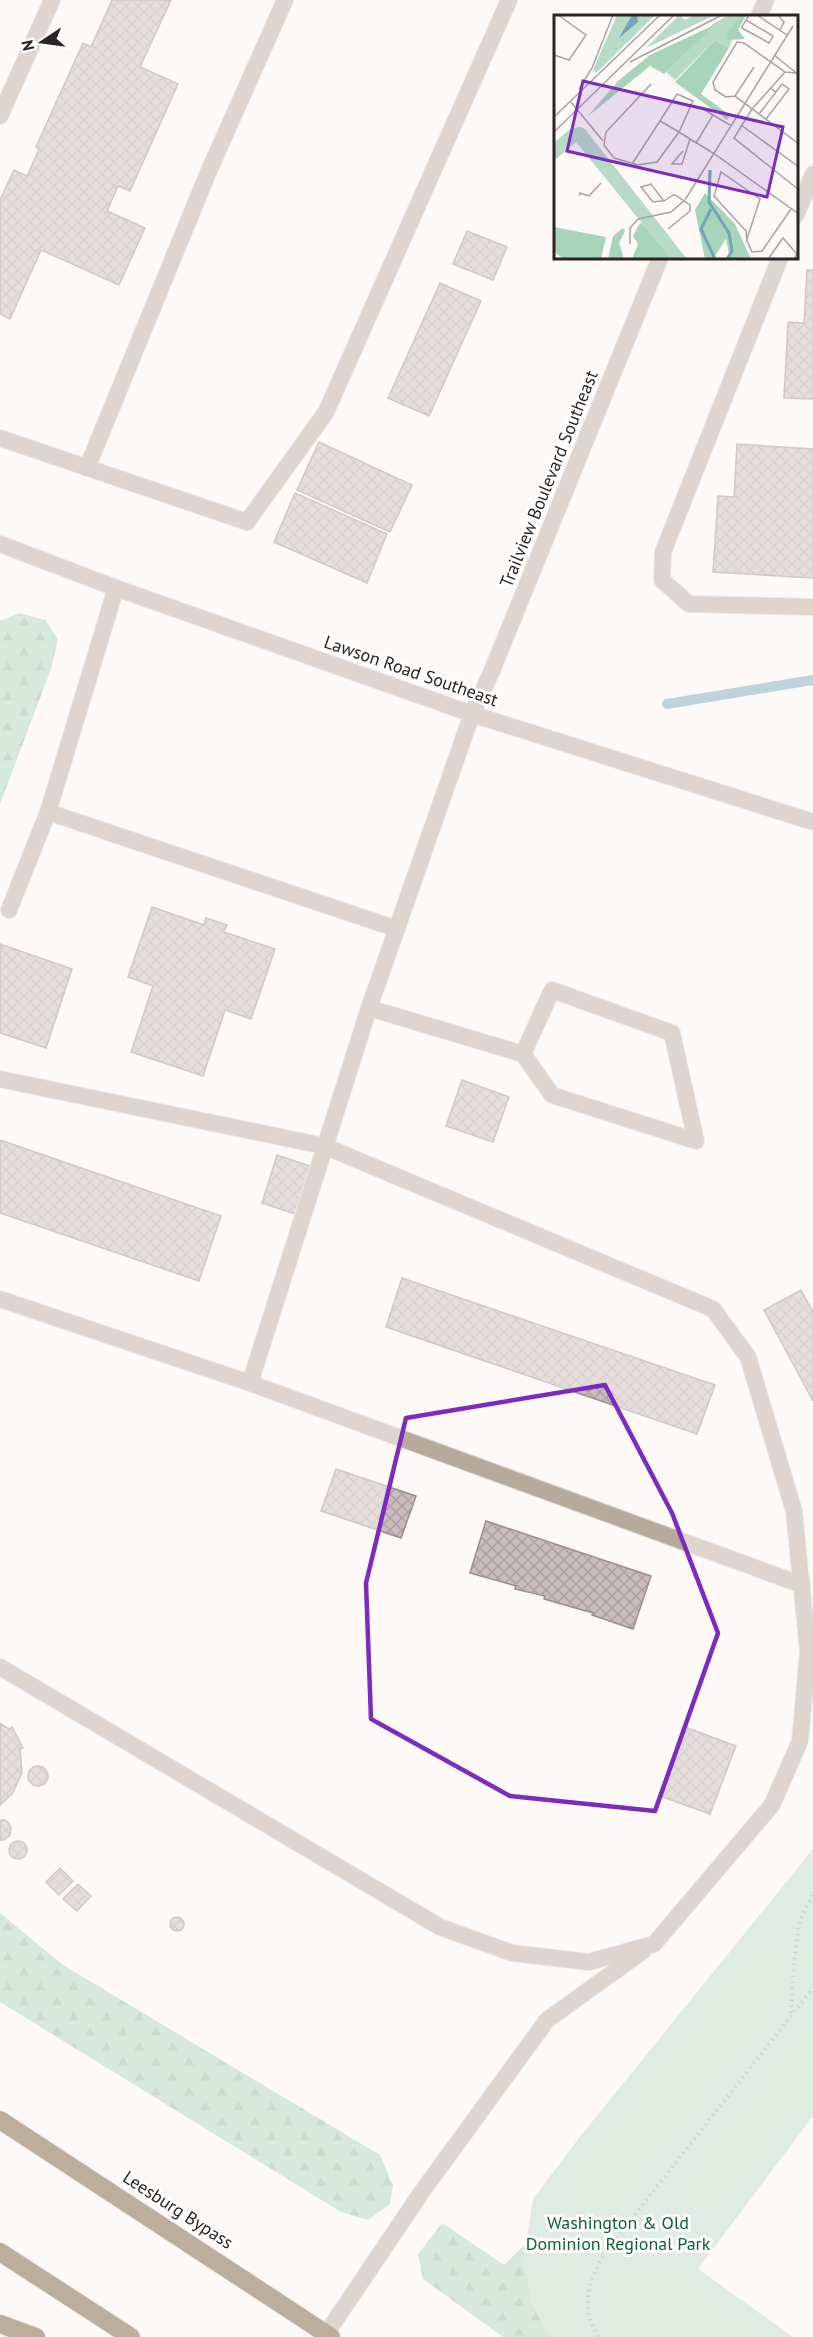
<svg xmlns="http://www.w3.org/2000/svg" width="813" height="2337" font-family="'PT Sans',sans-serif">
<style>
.forest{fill:url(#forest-firs)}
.park{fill:#b8dbc6}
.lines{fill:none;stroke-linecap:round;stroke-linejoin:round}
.stream{stroke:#71a6b6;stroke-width:10}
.building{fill:url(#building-cross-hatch);stroke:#9a8e8c;stroke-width:1.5}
.service-casing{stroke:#d7d3d1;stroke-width:18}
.minor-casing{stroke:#d7d3d1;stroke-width:18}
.motorway-casing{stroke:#d7d3d1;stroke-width:20}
.path{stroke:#a4a09e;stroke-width:4;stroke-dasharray:1.5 4.5;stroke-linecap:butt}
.service{stroke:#b8aa9b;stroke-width:16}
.minor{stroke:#b8aa9b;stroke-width:16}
.motorway{stroke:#6d5130;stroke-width:18}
.marked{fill:none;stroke:#7b2cbf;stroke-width:4.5;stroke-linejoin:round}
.labels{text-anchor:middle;stroke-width:6;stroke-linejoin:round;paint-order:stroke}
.street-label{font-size:18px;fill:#2a2524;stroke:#fff}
.park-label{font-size:18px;fill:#105c3a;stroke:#fff}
.inset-river{fill:none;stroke:#71a6b6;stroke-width:3}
.inset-road{fill:none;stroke:#a9a4a3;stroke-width:1.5}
.view{fill:#7b2cbf;fill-opacity:0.15;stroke:#7b2cbf;stroke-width:3}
.inset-edge{fill:none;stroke:#2a2524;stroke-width:3}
</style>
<defs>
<pattern id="forest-firs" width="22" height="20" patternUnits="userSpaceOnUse" patternTransform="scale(1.5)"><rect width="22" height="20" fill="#a8d5ba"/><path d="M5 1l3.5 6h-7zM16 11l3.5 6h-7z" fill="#91b7a0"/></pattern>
<pattern id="building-cross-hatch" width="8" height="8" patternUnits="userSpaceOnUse" patternTransform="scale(1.5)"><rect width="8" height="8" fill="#c9bcbb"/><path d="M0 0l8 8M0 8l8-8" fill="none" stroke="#ada1a1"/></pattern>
</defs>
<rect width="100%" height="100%" fill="#fdf9f7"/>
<g class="forest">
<path d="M19 613 45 620 58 639 51 669 0 804V621Z"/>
<path d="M0 1913 63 1965 380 2155 393 2185 390 2204 368 2220 341 2212 0 2002Z"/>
<path d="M442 2223 504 2265 546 2224 583 2337H503L423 2279 418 2254Z"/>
</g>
<path class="park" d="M813 1849V2116L698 2269 793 2337H549L532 2304 523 2262 533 2199 579 2138Z"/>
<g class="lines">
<path class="stream" d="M667 704 813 680"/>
</g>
<g class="building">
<path d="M112 0H171L140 67 178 84 130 191 118 186 107 211 145 228 119 285 41 250 10 319 0 314V200L14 170 27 176 39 149 36 147 83 43 91 47Z"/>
<path d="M467 231 507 247 493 280 453 264Z"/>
<path d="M807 270H813V399L784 398 788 322 804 323Z"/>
<path d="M440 283 481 301 429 416 388 398Z"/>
<path d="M319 442 412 485 390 532 297 490Z"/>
<path d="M737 444 813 449V578L713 572 718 496 734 497Z"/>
<path d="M295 493 387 534 367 583 274 542Z"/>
<path d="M152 907 204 925 206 918 227 925 224 932 275 949 251 1019 225 1010 203 1076 131 1052 153 986 128 977Z"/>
<path d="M0 944 72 969 46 1048 0 1033Z"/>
<path d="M462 1080 509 1097 493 1142 446 1126Z"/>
<path d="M0 1140 221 1216 199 1281 0 1213Z"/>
<path d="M277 1155 316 1168 301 1216 262 1203Z"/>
<path d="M402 1278 715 1385 697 1434 386 1327Z"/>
<path d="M801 1290 813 1312V1401L764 1310Z"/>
<path d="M336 1469 416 1496 401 1538 321 1511Z"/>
<path d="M486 1521 651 1576 633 1629 592 1615 593 1613 544 1599 545 1596 515 1589 516 1586 470 1573Z"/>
<path d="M0 1723 9 1729 12 1727 23 1748 20 1749 22 1773 12 1794 0 1805Z"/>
<path d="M685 1727 736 1746 710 1814 660 1796Z"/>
<circle cx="38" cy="1776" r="10"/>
<path d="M0 1820H6L11 1827 10 1835 4 1840H0Z"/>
<circle cx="18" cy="1850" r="9"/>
<path d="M60 1868 73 1881 59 1895 46 1882Z"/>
<path d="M78 1884 91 1896 77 1911 63 1899Z"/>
<circle cx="177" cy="1924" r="7"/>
</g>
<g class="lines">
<g class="service-casing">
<g id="service">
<path d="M0 116 52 0"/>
<path d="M796 215 813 174"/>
<path d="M780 258 663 552 662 580 689 604 813 607"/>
<path d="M0 438 247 522 326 412 509 0"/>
<path d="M87 468 208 173 285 0"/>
<path d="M48 812 116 588"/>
<path d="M9 910 48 812 397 929"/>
<path d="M369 1008 523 1054 552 990 672 1033 696 1141 552 1095 523 1054"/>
<path d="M0 1079 324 1146 713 1309 748 1357 794 1511 808 1651 800 1741 772 1805 654 1944 589 1962 512 1953 440 1927 0 1667"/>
<path d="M0 1299 250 1383 369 1008 472 714"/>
<path d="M250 1383 802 1585"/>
<path d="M324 2337 421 2193 547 2020 643 1951"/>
</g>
</g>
<g class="minor-casing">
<g id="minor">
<path d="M759 16 766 0"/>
<path d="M0 544 116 588 472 714 813 822"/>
<path d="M472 714 491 673 660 258"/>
</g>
</g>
<g class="motorway-casing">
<g id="motorway">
<path d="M0 2120 331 2337"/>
<path d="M0 2252 131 2337"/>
<path d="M0 2324 36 2337"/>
</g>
</g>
<g class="path">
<path d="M791 2013 794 1961 800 1920 813 1894"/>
<path d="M598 2337C580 2306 588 2284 604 2254L813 1988"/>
</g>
<use href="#service" class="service"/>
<use href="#minor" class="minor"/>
<use href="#motorway" class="motorway"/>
</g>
<path d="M0 0H813V2337H0ZM605 1385 672 1513 718 1633 655 1811 510 1796 371 1719 366 1583 406 1418Z" fill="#fdf9f7" fill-opacity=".55" fill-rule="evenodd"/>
<path class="marked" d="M605 1385 672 1513 718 1633 655 1811 510 1796 371 1719 366 1583 406 1418Z"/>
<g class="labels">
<g class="street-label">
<text transform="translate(549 479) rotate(-68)" y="6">Trailview Boulevard Southeast</text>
<text transform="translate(411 671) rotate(19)" y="6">Lawson Road Southeast</text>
<text transform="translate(178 2210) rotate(33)" y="6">Leesburg Bypass</text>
</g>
<g class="park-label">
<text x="618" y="2229">Washington &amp; Old<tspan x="618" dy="21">Dominion Regional Park</tspan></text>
</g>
</g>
<g transform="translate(554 15)">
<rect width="244" height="244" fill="#fdf9f7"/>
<path d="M63 0H101L42 58 39 55ZM125 0 131 5 140 0H161L92 33ZM174 0H187L175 33 161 25 121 65 112 57 159 9Z" fill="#b8dbc6"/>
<path d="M187 0H192L184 15 191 24 174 25 173 18ZM160 10 110 59 96 51 33 102 64 66 96 40ZM161 25 175 33 147 79 176 100 173 105 121 67ZM151 178 181 209 197 244H176L172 224 159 244H151L141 195ZM86 208 95 213 119 244H78L84 229 79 221ZM0 212 52 222 47 244H10L0 237ZM69 213 71 216 65 228 70 244H54L59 221Z" fill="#a8d5ba"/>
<path d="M26 112 31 114 133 244H117L22 127 0 146V128L16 114Z" fill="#b8dbc6"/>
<path d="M78 0 83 1 84 7 65 23Z" fill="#71a6b6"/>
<path class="inset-river" d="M156 155 155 187 175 218 178 236 173 244M157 194 147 214 161 244"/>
<path class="inset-road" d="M203 0 233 20M224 0 230 7 226 15M192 5 219 21 215 28 188 13V12L192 5 195 0M0 40 15 45 32 20 4 0M220 40 245 60M76 47 168 0M200 52 181 81 245 129M231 57 198 94 180 123 245 175M97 69 52 117 50 130 60 143 84 150 103 147 125 117 139 86 123 79 106 106 125 117 136 124 159 138 245 199M25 74 38 53 59 0M181 81 172 82 161 75 159 67 183 27 190 28 231 57 242 58M17 87 49 126M205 99 222 77M159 100 176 110M0 102 106 0M212 104 235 74 228 69 222 77 216 73M187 110 245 152M0 117 120 0M142 128 159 100 151 95M129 136 118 149H128L136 124M78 149 106 106M25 181 26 178 35 181 47 168M110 186 97 169 87 172 99 187 107 186H110L119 180H121L136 190V196L114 214M193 224 206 184 167 157 160 181 192 216 193 226 198 237 208 236 237 194M76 229V213L84 204 117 197 131 185 239 11M214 244 229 223 243 239 240 244"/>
<path class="view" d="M29 66 229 112 213 182 13 136Z"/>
<rect width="244" height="244" class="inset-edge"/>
</g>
<g transform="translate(42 42) rotate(257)" stroke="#ffffff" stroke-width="4.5" paint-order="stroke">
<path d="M0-4.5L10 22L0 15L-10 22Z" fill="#2a2524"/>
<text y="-9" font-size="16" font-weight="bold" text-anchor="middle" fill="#2a2524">N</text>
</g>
</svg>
